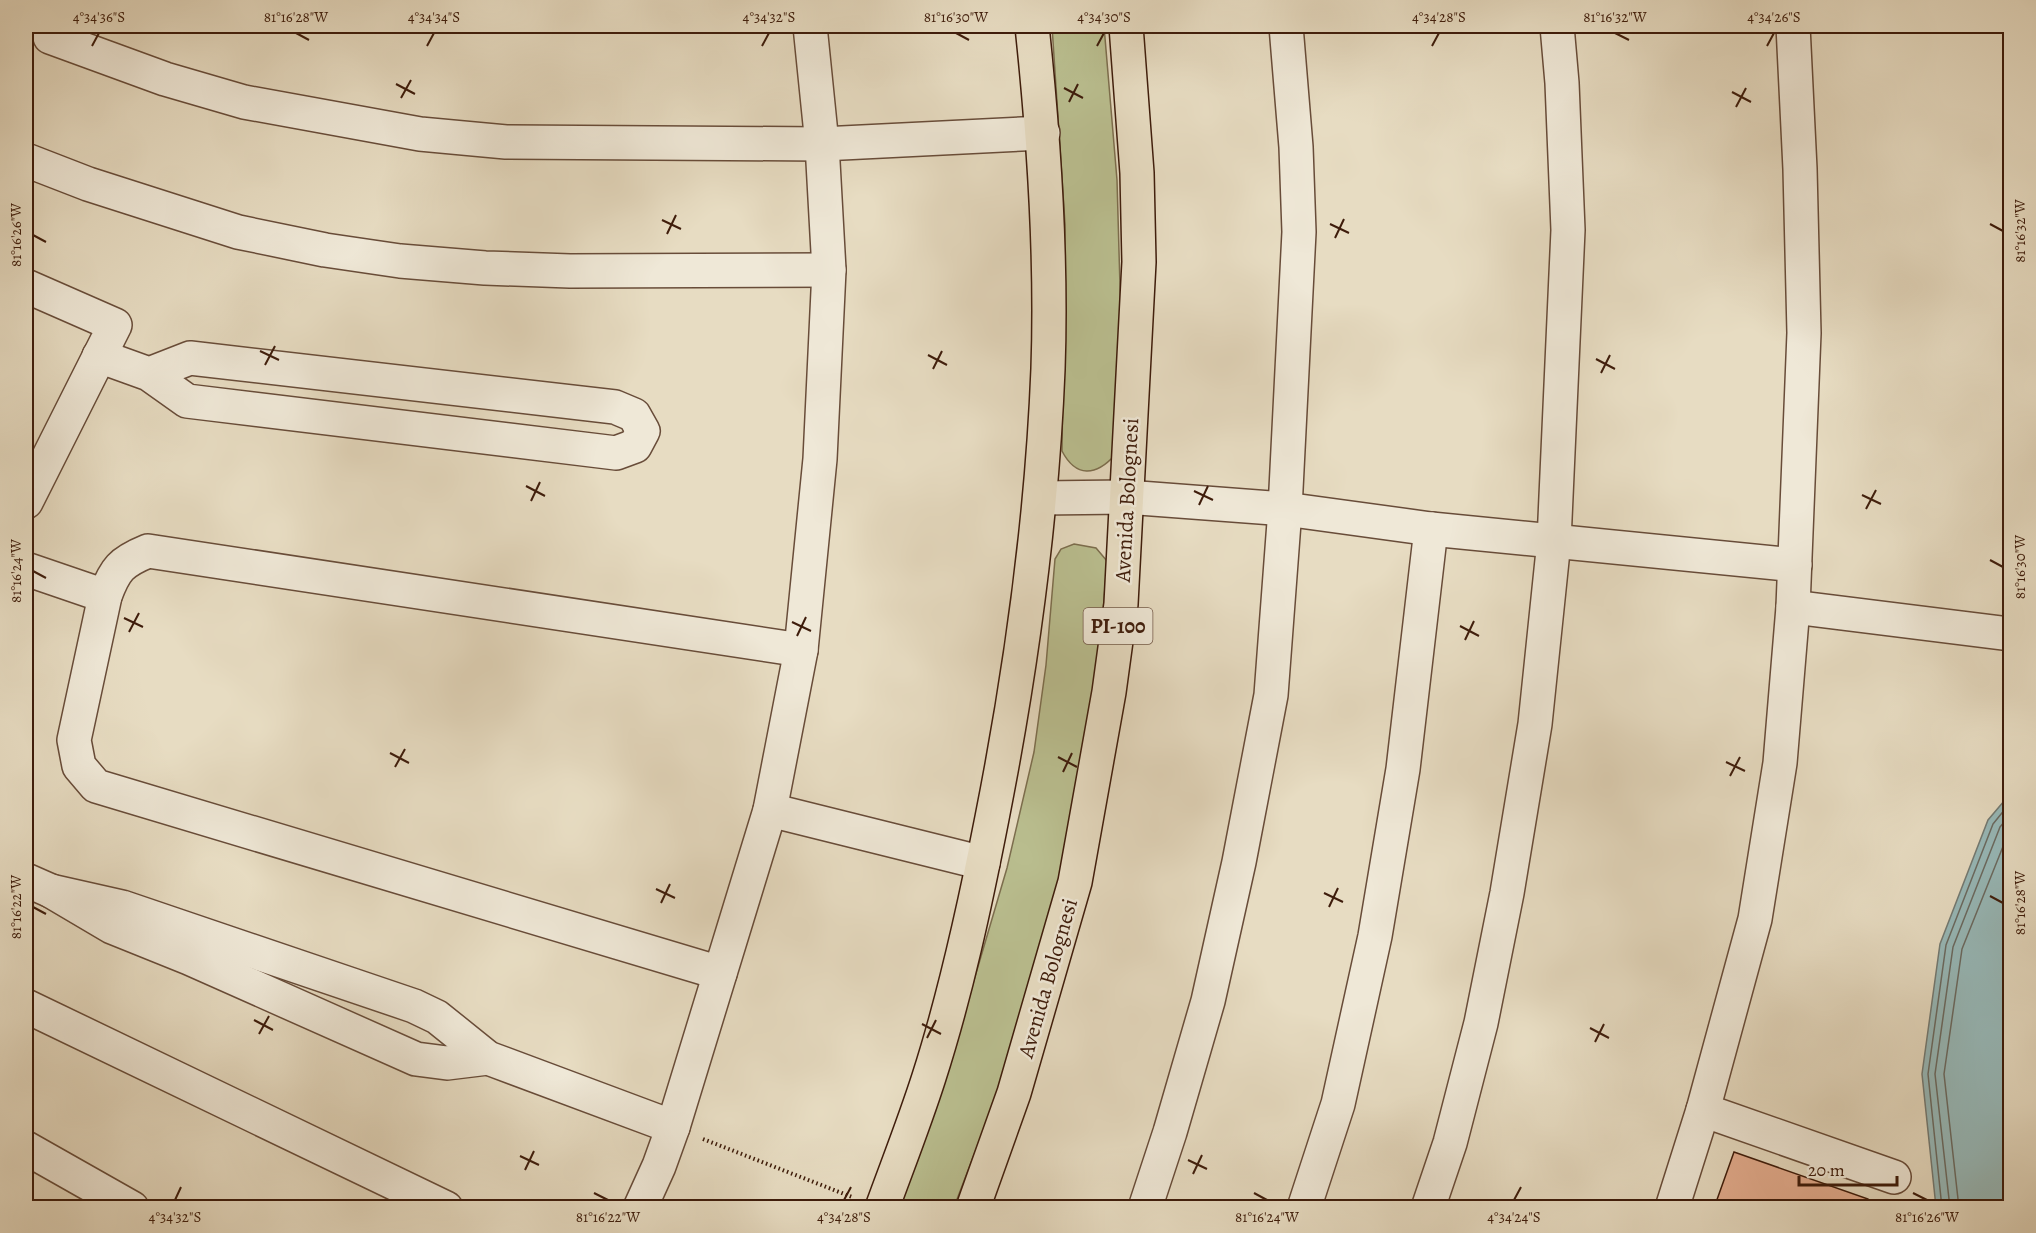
<svg xmlns="http://www.w3.org/2000/svg" width="2036" height="1233" font-family="Alegreya,serif">
<style>
.green{fill:#babf90;stroke:#7c6e4e;stroke-width:1.5}
.water{fill:#98baba;stroke:#747b74;stroke-width:1.5}
.lines{fill:none;stroke-linecap:round;stroke-linejoin:round}
.shore{stroke:#6b6b62;stroke-width:1.5}
.building{fill:#e4ad8f;stroke:#3e1c0b;stroke-width:1.5}
.minor-casing{stroke:#684c39;stroke-width:36}
.major-casing{stroke:#3e1c0b;stroke-width:36}
.path{stroke:#3e1c0b;stroke-width:4;stroke-dasharray:1.5 3;stroke-linecap:butt}
.minor{stroke:#efe8d7;stroke-width:33}
.major{stroke:#e7dcc2;stroke-width:33}
.ticks{fill:none;stroke:#3e1c0b;stroke-width:2}
.labels{text-anchor:middle;stroke-width:5;stroke-linejoin:round;paint-order:stroke}
.shield{fill:#efe8d7;stroke:#735948;stroke-width:1.5}
.shield-label{font-size:21px;font-weight:bold;fill:#3e1c0b}
.street-label{font-size:22px;fill:#3e1c0b;stroke:#efe8d7}
.neatline{fill:none;stroke:#3e1c0b;stroke-width:2}
.ticks-label{font-size:15px;text-anchor:middle;fill:#3e1c0b}
</style>
<rect width="100%" height="100%" fill="#e7dcc2"/>
<filter id="stains"><feTurbulence type="fractalNoise" baseFrequency=".00333" numOctaves="4"/><feColorMatrix values="0 0 0 0 .2 0 0 0 0 .09 0 0 0 0 .02 0 0 0 .5 -.17"/></filter>
<radialGradient id="worn" r=".72"><stop offset=".6" stop-color="#630" stop-opacity="0"/><stop offset="1" stop-color="#630" stop-opacity=".3"/></radialGradient>
<g class="green">
<path d="M1052 26H1104L1117 180 1121 322 1115 455C1096 476 1076 478 1062 451L1065 224Z"/>
<path d="M1074 544 1096 548 1107 561 1099 665 1083 759 1058 882 995 1100 954 1207 899 1208 967 1004 1007 868 1034 752 1046 665 1055 559 1061 549Z"/>
</g>
<path class="water" d="M2010 794V1207H1936L1922 1074 1940 944 1988 820Z"/>
<g class="lines">
<g class="shore">
<path d="M1942 1208 1928 1074 1946 945 1993 824 2010 803"/>
<path d="M1950 1208 1935 1074 1953 947 2000 827 2010 815"/>
<path d="M1959 1208 1944 1074 1962 949 2010 829"/>
</g>
</g>
<path class="building" d="M1734 1152 1868 1199V1208H1714Z"/>
<g class="lines">
<g class="minor-casing">
<g id="minor">
<path d="M50 37 165 79 244 102 420 134 506 142 822 144 1043 133"/>
<path d="M26 160 88 184 238 232 325 250 400 261 485 268 570 271 829 270"/>
<path d="M26 286 115 325 26 502"/>
<path d="M99 356 149 374 187 401 616 453 635 446 643 431 634 415 615 407 190 358 149 374"/>
<path d="M1040 498 1126 497 1285 509 1431 529 1795 565"/>
<path d="M26 569 105 596"/>
<path d="M1793 607 2010 634"/>
<path d="M770 810 983 863"/>
<path d="M26 880 51 891 112 927 189 958 416 1059 447 1063 488 1058"/>
<path d="M51 891 122 907 414 1006 437 1017 488 1058 673 1127"/>
<path d="M720 973 96 786 79 766 74 740 105 596C115 569 121 562 148 551L801 650"/>
<path d="M26 1006 446 1208"/>
<path d="M1703 1110 1894 1177"/>
<path d="M26 1148 132 1208"/>
<path d="M640 1208 659 1166 673 1127 770 810 801 650 820 459 829 270 822 144 810 26"/>
<path d="M1145 1208 1170 1132 1208 1001 1239 862 1271 695 1285 509 1299 232 1296 147 1286 26"/>
<path d="M1304 1208 1338 1104 1375 936 1403 769 1431 529"/>
<path d="M1428 1208 1450 1143 1481 1023 1507 893 1535 724 1554 541 1568 230 1562 83 1557 26"/>
<path d="M1672 1208 1703 1110 1755 919 1780 763 1793 607 1804 333 1800 169 1793 26"/>
</g>
</g>
<g class="major-casing">
<g id="major">
<path d="M882 1208C898 1164 915 1121 929 1077 956 993 975 905 992 818 1021 671 1042 520 1048 369 1052 255 1044 139 1032 26"/>
<path d="M973 1208 1014 1093 1075 882 1109 692 1121 604 1139 262 1137 173 1126 26"/>
</g>
</g>
<path class="path" d="M703 1139 852 1197"/>
<use href="#minor" class="minor"/>
<use href="#major" class="major"/>
</g>
<path class="ticks" d="M296 33 309 40M956 33 969 40M1615 33 1629 40M92 46 99 33M427 46 434 33M762 46 769 33M1097 46 1104 33M1432 46 1439 33M1767 46 1774 33M396 84 415 94M1064 88 1083 98M1732 92 1751 102M401 98 411 80M1069 102 1078 84M1736 107 1746 88M662 220 681 229M1330 224 1349 233M1990 224 2003 231M667 234 676 215M33 235 46 242M1335 238 1344 219M260 351 279 360M928 355 947 365M1596 359 1615 369M265 365 275 346M933 369 942 351M1601 373 1610 355M526 486 545 496M1194 491 1213 500M1862 495 1881 504M531 501 540 482M1199 505 1208 486M1866 509 1876 490M1990 560 2003 567M33 571 46 578M124 618 143 627M792 622 811 631M1460 626 1479 636M129 632 139 613M797 636 806 617M1465 640 1474 621M390 753 409 763M1058 757 1077 767M1726 762 1745 771M395 767 405 749M1063 772 1072 753M1730 776 1740 757M656 889 675 898M1324 893 1343 902M1990 896 2003 903M661 903 670 884M33 907 46 914M1329 907 1338 888M254 1020 273 1030M922 1024 941 1034M1590 1028 1609 1038M259 1034 269 1016M927 1038 936 1020M1595 1042 1604 1024M520 1156 539 1165M1188 1160 1207 1169M525 1170 534 1151M1193 1174 1202 1155M594 1193 608 1200M1254 1193 1267 1200M1913 1193 1927 1200M175 1200 181 1187M844 1200 851 1187M1514 1200 1521 1187"/>
<g class="labels">
<rect class="shield" x="1083.5" y="608" width="69" height="36" rx="4.5"/>
<g class="shield-label">
<text x="1118" y="633">PI-100</text>
</g>
<g class="street-label">
<text transform="translate(1126 500) rotate(-87)" y="8">Avenida Bolognesi</text>
<text transform="translate(1047 978) rotate(-74)" y="8">Avenida Bolognesi</text>
</g>
</g>
<rect width="2036" height="1233" fill="none" stroke="#e7dcc2" stroke-width="66"/>
<path d="M1799 1176v9h98v-9" fill="none" stroke="#3e1c0b" stroke-width="3"/>
<text x="1808" y="1176" font-size="18" fill="#3e1c0b" stroke="#efe8d7" stroke-width="4.5" paint-order="stroke">20 m</text>
<rect x="33" y="33" width="1970" height="1167" class="neatline"/>
<g class="ticks-label">
<text x="99" y="22">4°34'36"S</text>
<text x="296" y="22">81°16'28"W</text>
<text x="434" y="22">4°34'34"S</text>
<text x="769" y="22">4°34'32"S</text>
<text x="956" y="22">81°16'30"W</text>
<text x="1104" y="22">4°34'30"S</text>
<text x="1439" y="22">4°34'28"S</text>
<text x="1615" y="22">81°16'32"W</text>
<text x="1774" y="22">4°34'26"S</text>
<text transform="translate(2020 231) rotate(-90)" y="5">81°16'32"W</text>
<text transform="translate(16 235) rotate(-90)" y="5">81°16'26"W</text>
<text transform="translate(2020 567) rotate(-90)" y="5">81°16'30"W</text>
<text transform="translate(16 571) rotate(-90)" y="5">81°16'24"W</text>
<text transform="translate(2020 903) rotate(-90)" y="5">81°16'28"W</text>
<text transform="translate(16 907) rotate(-90)" y="5">81°16'22"W</text>
<text x="175" y="1222">4°34'32"S</text>
<text x="608" y="1222">81°16'22"W</text>
<text x="844" y="1222">4°34'28"S</text>
<text x="1267" y="1222">81°16'24"W</text>
<text x="1514" y="1222">4°34'24"S</text>
<text x="1927" y="1222">81°16'26"W</text>
</g>
<rect width="100%" height="100%" filter="url(#stains)"/>
<rect width="100%" height="100%" fill="url(#worn)"/>
</svg>
